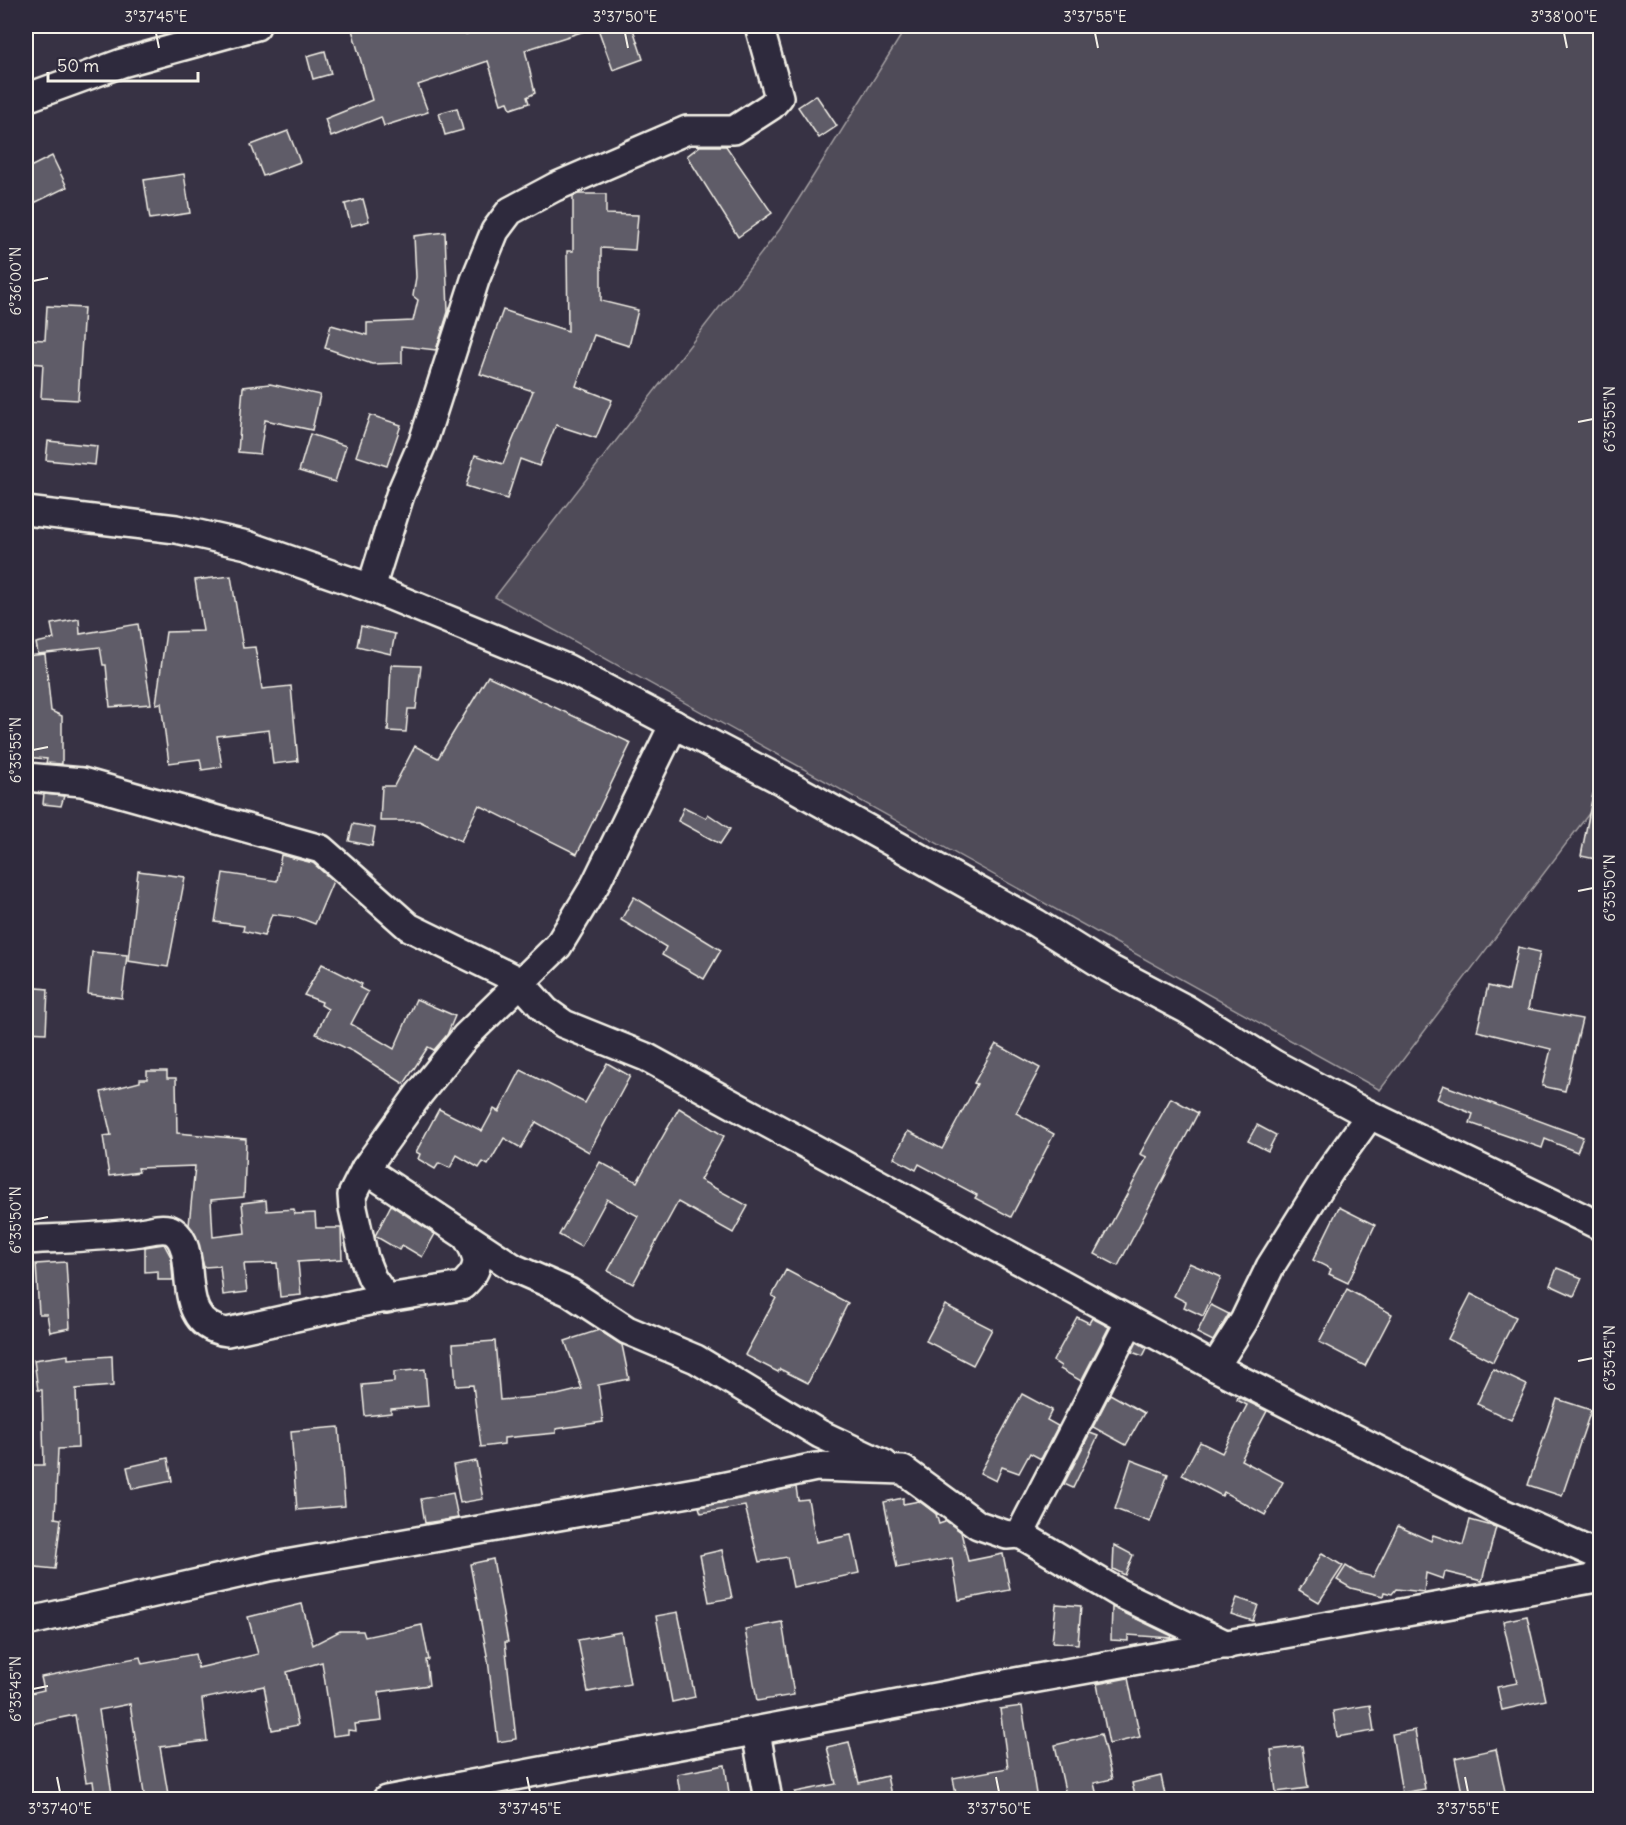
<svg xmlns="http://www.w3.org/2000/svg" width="1626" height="1825" font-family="Delius,sans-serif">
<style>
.green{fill:#504b59;stroke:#a29ea0;stroke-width:1.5}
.building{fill:#5f5c67;stroke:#f4f1e8;stroke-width:1.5}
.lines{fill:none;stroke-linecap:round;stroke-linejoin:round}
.minor-casing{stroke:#f4f1e8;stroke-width:32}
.minor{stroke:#2f2a3d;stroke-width:27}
.ticks{fill:none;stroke:#f4f1e8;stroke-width:2}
.neatline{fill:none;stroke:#f4f1e8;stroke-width:2}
.ticks-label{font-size:15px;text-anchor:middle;fill:#f4f1e8}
</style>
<rect width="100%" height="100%" fill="#373244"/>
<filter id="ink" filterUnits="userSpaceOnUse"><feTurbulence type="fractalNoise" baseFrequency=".0167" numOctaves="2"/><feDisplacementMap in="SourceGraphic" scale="12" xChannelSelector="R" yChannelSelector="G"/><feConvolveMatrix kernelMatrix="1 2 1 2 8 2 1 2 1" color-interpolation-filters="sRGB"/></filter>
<g filter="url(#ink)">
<path class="green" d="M907 26H1287L1290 28 1313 26H1600V799L1380 1090 495 597 780 229Z"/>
<g class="building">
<path d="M351 26H462L466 34 492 26H590L591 29 525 50 535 93 527 97 529 103 511 109 508 102 501 104 488 61 418 85 428 112 384 126 381 117 331 137 325 119 372 100Z"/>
<path d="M597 26H632L643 59 613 70Z"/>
<path d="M325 51 331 74 313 79 307 56Z"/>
<path d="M816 95 837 126 819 138 798 107Z"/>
<path d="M457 108 463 130 445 135 439 113Z"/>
<path d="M288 131 300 162 263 176 251 145Z"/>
<path d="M700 146H726L772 213 738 237 687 156Z"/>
<path d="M52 156 67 187 26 207V169Z"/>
<path d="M184 174 190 213 150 219 144 180Z"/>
<path d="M578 194H606V214L638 215 635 250 601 248V301L638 310 629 346 594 335 576 386 612 400 596 438 556 425 539 466 520 459 507 499 466 486 475 455 503 464 533 391 480 374 503 310 568 331 567 251H573V196Z"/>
<path d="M363 199 369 221 351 226 345 204Z"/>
<path d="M445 232 448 312 436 350 402 346V363L372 364 325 348 331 325 367 335V323L413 321 418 300 413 296 416 277 414 236Z"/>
<path d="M47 306 84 308 78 400 41 398 43 364 26 363V339L45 340Z"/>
<path d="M270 384 320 395 312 430 265 420 260 454 238 452 243 387Z"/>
<path d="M370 415 401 425 387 466 356 456Z"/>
<path d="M310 434 346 446 335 482 299 471Z"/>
<path d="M48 441 97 446 95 465 46 460Z"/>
<path d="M231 576 243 648 255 647 262 689 291 686 298 761 273 764 269 730 217 736 222 767 202 770 200 759 169 763 161 703 156 704 166 632 203 631 195 580Z"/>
<path d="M79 619 80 634 138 624 151 704 110 707 106 665H103L100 647 38 654 36 643 54 639 51 624Z"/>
<path d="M361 626 395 634 391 654 357 646Z"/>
<path d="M45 654 51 711 62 716V764L46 763 47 759 26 757V656Z"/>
<path d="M391 665 421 666 416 709H408L406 732 388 731Z"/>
<path d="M488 676 631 743 577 854 479 805 461 841 419 821H380L382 786H394L415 746 438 758Z"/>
<path d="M44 794 64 796 61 806 43 804Z"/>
<path d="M1593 794 1600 795V860L1581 856Z"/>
<path d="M684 807 706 818 708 814 730 829 720 844 678 821Z"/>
<path d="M353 824 375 828 372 846 349 841Z"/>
<path d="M281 855 313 863 333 881 315 924 300 918 272 914 264 936 243 931 244 926 215 922 223 873 277 881Z"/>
<path d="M138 871 185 877 168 967 128 961Z"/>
<path d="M634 897 721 950 704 979 662 955 666 947 621 920Z"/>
<path d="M1518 947 1540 952 1528 1009 1582 1019 1565 1091 1542 1086 1551 1049 1477 1031 1488 986 1509 991Z"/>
<path d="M92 952 127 955 122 998 88 994Z"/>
<path d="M322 964 362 984 360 988 368 992 351 1024 394 1049 416 999 455 1016 447 1035 434 1050 428 1047 404 1084 354 1052 316 1034 328 1009 321 1005 322 1002 304 995Z"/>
<path d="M26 987 48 989 46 1033 26 1032Z"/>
<path d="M996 1044 1040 1068 1016 1113 1054 1134 1011 1217 975 1198 977 1195 919 1164 916 1170 894 1158 908 1131 942 1149 977 1084 974 1083Z"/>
<path d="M607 1063 630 1076 589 1152 536 1122 521 1148 504 1138 488 1165 483 1162 479 1168 457 1155 450 1168 439 1163 435 1169 418 1159 420 1154 416 1152 439 1109 482 1131 494 1109 499 1112 521 1070 585 1103Z"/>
<path d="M147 1071H167V1078H176L177 1133 246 1139 244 1197 211 1200 213 1237 245 1233 242 1203 266 1200 267 1211 294 1209 295 1214 315 1213 316 1228H341L342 1259 298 1262 301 1295 280 1297 277 1263 244 1264 247 1292 223 1295 220 1266 204 1267 196 1236 189 1225 195 1166 138 1168 139 1172 109 1176 103 1136 111 1135 101 1092 140 1082V1079H147Z"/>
<path d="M1443 1085 1583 1137 1577 1152 1545 1139 1542 1148 1470 1123 1473 1114 1437 1099Z"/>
<path d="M1171 1098 1198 1113 1118 1266 1095 1254 1147 1157 1140 1154Z"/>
<path d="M679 1108 724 1136 700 1180 748 1206 733 1233 678 1202 633 1284 608 1271 638 1216 607 1199 581 1247 559 1235 600 1162 637 1182Z"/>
<path d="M1257 1125 1276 1135 1268 1151 1248 1141Z"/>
<path d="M391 1205 435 1234 422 1257 402 1245 399 1250 375 1236Z"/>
<path d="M1339 1207 1375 1225 1348 1283 1329 1274 1331 1269 1313 1260Z"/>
<path d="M164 1244 171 1257 173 1280H158V1271L145 1272V1247Z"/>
<path d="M66 1262 70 1328 50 1332 47 1314H39L36 1264Z"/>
<path d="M1189 1263 1221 1277 1203 1316 1184 1307 1186 1302 1174 1296Z"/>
<path d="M1557 1268 1582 1278 1574 1296 1550 1285Z"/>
<path d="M786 1270 848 1303 808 1383 780 1369 778 1372 745 1355 776 1298 772 1296Z"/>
<path d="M1347 1289 1392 1314 1365 1366 1319 1342Z"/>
<path d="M1471 1294 1516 1317 1493 1362 1448 1339Z"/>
<path d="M945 1305 992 1329 973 1365 926 1341Z"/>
<path d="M1211 1305 1229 1314 1213 1341 1197 1333Z"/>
<path d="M1077 1317 1089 1323 1092 1318 1109 1327 1081 1381 1060 1369 1061 1366 1053 1361Z"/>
<path d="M599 1330 622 1345 629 1379 598 1385 603 1422 556 1429V1433L504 1438V1444L481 1447 473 1385 456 1386 453 1344 495 1341 500 1400 557 1395 582 1389 565 1341Z"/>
<path d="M1137 1342 1147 1348 1143 1356 1132 1352Z"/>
<path d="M68 1355V1359L112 1356 113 1386 76 1389 78 1448 58 1449 55 1518 61 1519 55 1569 26 1566 30 1536H26V1515H29L31 1465H44L42 1390H38L34 1360Z"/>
<path d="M425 1369 428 1406 391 1409V1413L365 1416 362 1385 394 1382V1372Z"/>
<path d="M1493 1369 1527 1385 1511 1420 1477 1404Z"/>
<path d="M1022 1394 1052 1410 1047 1420 1058 1426 1041 1459 1030 1453 1019 1473 1002 1467 996 1481 980 1473Z"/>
<path d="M1110 1394 1144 1413 1126 1445 1093 1427Z"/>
<path d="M1238 1397 1267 1411 1241 1460 1283 1482 1265 1515 1224 1492 1222 1496 1182 1475 1200 1442 1222 1453 1247 1405 1237 1400Z"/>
<path d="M1557 1399 1591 1410 1562 1496 1528 1485Z"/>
<path d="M339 1427 345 1506 297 1510 291 1431Z"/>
<path d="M1090 1433 1098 1436 1073 1488 1064 1484Z"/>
<path d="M168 1458 172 1481 132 1489 127 1467Z"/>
<path d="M1131 1460 1168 1474 1150 1522 1115 1509Z"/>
<path d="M476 1461 483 1499 460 1503 453 1465Z"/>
<path d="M796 1487 798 1500 808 1499 816 1542 851 1535 859 1573 793 1587 787 1557 759 1562 745 1506 701 1513 699 1507Z"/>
<path d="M453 1493 458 1518 425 1523 421 1499Z"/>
<path d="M903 1498V1504L919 1501 936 1514 939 1524 945 1522V1520L961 1532 968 1561 1003 1554 1010 1590 959 1600 952 1558 897 1568 884 1502Z"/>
<path d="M1470 1520 1496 1527 1482 1581 1445 1572 1443 1579 1426 1573 1424 1592 1396 1589 1392 1594 1384 1592 1383 1596 1351 1588 1337 1580 1346 1566 1357 1573 1373 1577 1398 1526 1431 1541 1433 1535 1463 1545Z"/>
<path d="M1114 1545 1133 1555 1125 1575 1113 1569Z"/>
<path d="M722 1550 732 1598 709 1602 700 1555Z"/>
<path d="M1322 1553 1343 1566 1319 1602 1299 1590Z"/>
<path d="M493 1559 508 1642H505L516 1739 498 1742 488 1660 470 1564Z"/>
<path d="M1237 1598 1258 1605 1253 1621 1231 1614Z"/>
<path d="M302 1604 313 1645 340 1631H363L365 1637 422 1625 429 1660H426L429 1685 379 1692 382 1721 355 1724 356 1731 348 1730V1734L333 1736 322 1662 287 1672 298 1725 272 1730 264 1686 202 1699 207 1741 160 1747 169 1800H145L130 1704 99 1710 112 1794 95 1797 93 1781 86 1782 75 1715 26 1725V1694L44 1690 41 1677 140 1657 142 1664 195 1654 198 1668 258 1654 248 1617Z"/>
<path d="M1056 1604 1081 1606 1078 1644 1052 1642Z"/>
<path d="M1112 1607 1172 1636 1171 1638 1128 1635V1641L1111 1640Z"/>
<path d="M678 1612 695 1697 672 1702 656 1616Z"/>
<path d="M1527 1616 1546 1700 1502 1710 1497 1687 1517 1683 1503 1621Z"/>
<path d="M782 1622 794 1695 757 1701 745 1629Z"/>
<path d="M621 1632 630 1684 588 1692 578 1640Z"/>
<path d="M1128 1678 1140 1737 1109 1744 1097 1684Z"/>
<path d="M1370 1705 1374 1731 1337 1737 1333 1711Z"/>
<path d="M1022 1706 1037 1800H957L953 1778 1008 1768 1000 1709Z"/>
<path d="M1415 1730 1425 1789 1402 1793 1392 1734Z"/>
<path d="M1101 1734 1112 1779 1094 1783 1098 1800H1067L1055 1745Z"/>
<path d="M849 1742 859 1783 887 1776 892 1800H795V1792L836 1784 827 1747Z"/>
<path d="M1302 1746 1308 1788 1276 1792 1271 1750Z"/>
<path d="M1496 1749 1506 1796 1473 1799 1471 1791 1462 1793 1455 1758Z"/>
<path d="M725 1765 730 1800H681L677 1774Z"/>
<path d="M1161 1776 1166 1800H1136L1132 1783Z"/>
</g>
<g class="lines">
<g class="minor-casing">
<g id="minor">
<path d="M26 98 122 63 256 26"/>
<path d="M26 511 176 529 247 545 371 588 566 668 784 782 1036 923 1108 968 1186 1009 1274 1064 1356 1108 1600 1226"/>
<path d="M371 588 400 495 423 442 475 280 495 231 510 211 555 187 687 130H734L771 106 779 97 759 26"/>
<path d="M26 777 82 782 321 849 409 927 519 981 546 1011 564 1024 646 1057 1215 1367 1494 1509 1600 1556"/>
<path d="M365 1169 514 1268 569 1292 627 1330 696 1359 820 1434 884 1464"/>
<path d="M26 1240C64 1238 103 1237 141 1232 151 1230 164 1226 173 1231 203 1250 169 1324 227 1332L369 1301 462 1286C482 1268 480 1258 466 1236"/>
<path d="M387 1299 372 1278 364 1258 353 1208 352 1195 365 1169 419 1094 465 1037 558 946 595 885 674 724"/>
<path d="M1215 1367 1244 1321 1270 1267 1332 1168 1370 1115"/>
<path d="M1020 1534 1119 1593 1227 1645"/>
<path d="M26 1622 269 1567 712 1489 816 1467 903 1470 978 1525 1007 1535 1020 1534 1130 1321"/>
<path d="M756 1732 768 1800"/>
<path d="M386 1800 1021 1681 1591 1579 1600 1571"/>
</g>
</g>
<use href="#minor" class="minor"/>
</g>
</g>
<path class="ticks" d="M156 33 159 48M625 33 628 48M1095 33 1098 48M1564 33 1567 48M33 281 48 278M1578 422 1593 419M33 750 48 747M1578 891 1593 888M33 1220 48 1217M1578 1361 1593 1358M33 1689 48 1686M57 1777 60 1792M527 1777 530 1792M996 1777 999 1792M1465 1777 1468 1792"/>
<rect width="1626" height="1825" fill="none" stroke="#2f2a3d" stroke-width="66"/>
<path d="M48 72v9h150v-9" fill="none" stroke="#f4f1e8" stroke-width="3"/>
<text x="57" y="72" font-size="18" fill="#f4f1e8" stroke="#2f2a3d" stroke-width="4.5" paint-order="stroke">50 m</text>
<rect x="33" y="33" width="1560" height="1759" class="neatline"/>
<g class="ticks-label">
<text x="156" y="22">3°37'45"E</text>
<text x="625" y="22">3°37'50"E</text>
<text x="1095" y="22">3°37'55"E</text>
<text x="1564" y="22">3°38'00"E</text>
<text transform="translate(16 281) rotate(-90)" y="5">6°36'00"N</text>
<text transform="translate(1610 419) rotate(-90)" y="5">6°35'55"N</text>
<text transform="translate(16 750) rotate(-90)" y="5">6°35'55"N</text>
<text transform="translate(1610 888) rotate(-90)" y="5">6°35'50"N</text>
<text transform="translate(16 1220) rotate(-90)" y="5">6°35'50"N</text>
<text transform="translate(1610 1358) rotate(-90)" y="5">6°35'45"N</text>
<text transform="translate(16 1689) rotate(-90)" y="5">6°35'45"N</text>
<text x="60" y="1814">3°37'40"E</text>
<text x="530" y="1814">3°37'45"E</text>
<text x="999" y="1814">3°37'50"E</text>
<text x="1468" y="1814">3°37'55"E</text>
</g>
</svg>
